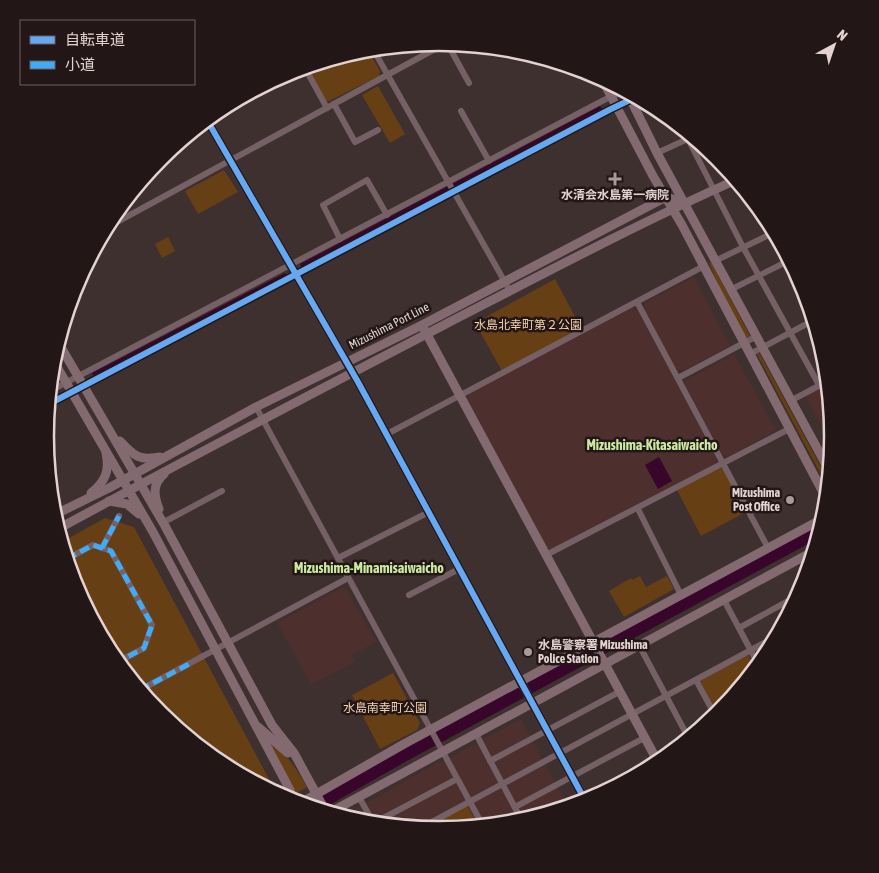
<svg xmlns="http://www.w3.org/2000/svg" width="879" height="873" font-family="'Asap Condensed','Noto Sans JP',sans-serif">
<style>
.built{fill:#4d2f2d}
.green{fill:#663f15}
.water{fill:#38062a}
.lines{fill:none;stroke-linecap:round;stroke-linejoin:round}
.stream{stroke:#38062a;stroke-width:2.5}
.river{stroke:#38062a;stroke-width:14}
.street{stroke:#746065;stroke-width:6}
.secondary{stroke:#826a70;stroke-width:9}
.quiet{stroke:#42abf6;stroke-width:5;stroke-dasharray:10 5;stroke-linecap:butt}
.cycleway-casing{stroke:#221616;stroke-width:9}
.cycleway{stroke:#66a8f1;stroke-width:6}
.poi-dot{fill:#a99998;stroke:#221616;stroke-width:2}
.labels{text-anchor:middle;stroke-width:5;stroke-linejoin:round;paint-order:stroke}
.poi-label{font-size:12px;font-weight:bold;fill:#e3d2d1;stroke:#221616}
.park-label{font-size:12px;fill:#f6d2b1;stroke:#221616}
.street-label{font-size:12px;fill:#e3d2d1;stroke:#221616}
.neighbourhood-label{font-size:14px;font-weight:bold;fill:#cdeaa1;stroke:#221616}
.rim{fill:none;stroke:#e3d2d1;stroke-width:2.5}
</style>
<rect width="100%" height="100%" fill="#3e302f"/>
<g class="built">
<path d="M694 277 730 346 683 371 676 369 643 309 646 302Z"/>
<path d="M632 308 638 311 717 459 715 464 552 550 546 548 466 399 469 393Z"/>
<path d="M734 354 776 430 728 457 722 455 684 384 686 380Z"/>
<path d="M828 384 833 437V447L805 396Z"/>
<path d="M343 587 347 590 376 642 352 655 355 662 311 684 277 623Z"/>
<path d="M521 719 568 807 516 823 440 830 362 823 342 817 437 763 442 762Z"/>
</g>
<g class="green">
<path d="M363 50H368L380 71 379 76 329 101H326L307 67Z"/>
<path d="M378 86 405 134 390 143 362 95Z"/>
<path d="M224 170 238 192 198 214 185 191Z"/>
<path d="M168 237 175 251 162 258 155 244Z"/>
<path d="M711 262 750 336 746 338 719 286 709 263Z"/>
<path d="M555 279 581 328 502 371 475 323Z"/>
<path d="M757 354H760L829 482 828 488Z"/>
<path d="M720 467 724 470 746 512 701 536 677 490Z"/>
<path d="M105 518 134 527 277 794 220 764 161 715 112 655 75 587 62 542Z"/>
<path d="M640 576 646 587 667 576 674 589 624 617 609 591 631 578 632 580Z"/>
<path d="M748 655 756 669 718 715 700 680Z"/>
<path d="M393 673 420 723 417 730 380 749 352 695Z"/>
<path d="M268 739C286 754 295 766 307 787L295 794Z"/>
<path d="M467 805 479 827 440 830 424 829Z"/>
</g>
<g class="water">
<path d="M600 106 603 110 302 268 300 264Z"/>
<path d="M285 273 287 276 94 377 92 373Z"/>
<path d="M659 457 672 481 658 489 645 465Z"/>
</g>
<g class="lines">
<path class="stream" d="M318 809 443 737 819 535"/>
<path class="river" d="M312 807 405 754 821 529"/>
<g class="street">
<path d="M447 43 469 83"/>
<path d="M423 44 428 53"/>
<path d="M373 49 510 291"/>
<path d="M539 61 544 58"/>
<path d="M305 68 327 108"/>
<path d="M334 104 355 142 378 130"/>
<path d="M461 111 489 161"/>
<path d="M683 129 743 247 819 385"/>
<path d="M657 153 692 137"/>
<path d="M106 228 446 43"/>
<path d="M340 239 323 205 367 180 387 215"/>
<path d="M717 260 775 232"/>
<path d="M732 289 790 260"/>
<path d="M637 302 768 548"/>
<path d="M750 354 814 320"/>
<path d="M678 378 757 336"/>
<path d="M50 391 604 100 624 91"/>
<path d="M792 400 828 381"/>
<path d="M49 404 609 110 636 97"/>
<path d="M256 407 483 826"/>
<path d="M387 434 704 266"/>
<path d="M638 509 681 595"/>
<path d="M164 522 222 491"/>
<path d="M102 548 119 516"/>
<path d="M546 555 789 429"/>
<path d="M807 555 811 563"/>
<path d="M338 558 429 512"/>
<path d="M67 559 93 545 111 551 152 625 144 648 118 662"/>
<path d="M409 595 459 569"/>
<path d="M724 600 759 666"/>
<path d="M739 628 799 595"/>
<path d="M639 645 689 739"/>
<path d="M696 680 716 717"/>
<path d="M140 690 348 578"/>
<path d="M476 734 522 821"/>
<path d="M490 761 619 692"/>
<path d="M359 797 374 824"/>
<path d="M515 807 644 738"/>
<path d="M568 807 678 748"/>
<path d="M374 823 457 779"/>
<path d="M419 829 777 636"/>
</g>
<g class="secondary">
<path d="M602 79 653 176 682 225 827 500"/>
<path d="M627 92 657 153 830 472"/>
<path d="M207 120 358 382 586 802"/>
<path d="M424 329 659 764"/>
<path d="M58 342 165 526 272 725 294 753 326 812"/>
<path d="M53 360 153 532 290 790 291 801"/>
<path d="M120 441C134 456 139 461 160 457"/>
<path d="M91 493C105 482 110 471 106 453"/>
<path d="M109 501 127 504 139 514"/>
<path d="M159 509C154 496 152 484 164 474"/>
<path d="M54 515 109 488 256 407 422 325 666 197 685 203"/>
<path d="M58 529C186 459 315 392 444 325 541 275 637 224 736 180"/>
<path d="M258 727 288 753"/>
<path d="M299 804 404 744 824 518"/>
<path d="M329 813 814 551"/>
</g>
<g class="quiet">
<path d="M102 548 119 516"/>
<path d="M67 559 93 545 111 551 152 625 144 648 118 662"/>
<path d="M140 690 191 663"/>
</g>
<g class="cycleway-casing">
<g id="cycleway">
<path d="M207 120 358 382 586 802"/>
<path d="M49 404 609 110 636 97"/>
</g>
</g>
<use href="#cycleway" class="cycleway"/>
</g>
<g class="poi-dot">
<path d="M612.5 171.5h5v5h5v5h-5v5h-5v-5h-5v-5h5z"/>
<circle cx="790" cy="500" r="5"/>
<circle cx="528" cy="652" r="5"/>
</g>
<g class="labels">
<g class="poi-label">
<text x="615" y="199">水清会水島第一病院</text>
<text x="780" y="497" text-anchor="end">Mizushima<tspan x="780" dy="14">Post Office</tspan></text>
<text x="538" y="649" text-anchor="start">水島警察署 Mizushima<tspan x="538" dy="14">Police Station</tspan></text>
</g>
<g class="park-label">
<text x="528" y="329">水島北幸町第２公園</text>
<text x="385" y="712">水島南幸町公園</text>
</g>
<g class="street-label">
<text transform="translate(389 326) rotate(-27)" y="4">Mizushima Port Line</text>
</g>
<g class="neighbourhood-label">
<text x="652" y="450">Mizushima-Kitasaiwaicho</text>
<text x="369" y="573">Mizushima-Minamisaiwaicho</text>
</g>
</g>
<path d="M0 0H879V873H0ZM54 436a385 385 0 1 1 770 0a385 385 0 1 1-770 0Z" fill="#221616" fill-rule="evenodd"/>
<path class="rim" d="M54 436a385 385 0 1 1 770 0a385 385 0 1 1-770 0Z"/>
<rect x="20" y="20" width="175" height="65" fill="#221616" stroke="#6f6161"/>
<rect x="30" y="36" width="25" height="8" fill="#66a8f1" stroke="#6f6161"/>
<text x="65" y="45" font-size="15" fill="#e3d2d1">自転車道</text>
<rect x="30" y="61" width="25" height="8" fill="#42abf6" stroke="#6f6161"/>
<text x="65" y="70" font-size="15" fill="#e3d2d1">小道</text>
<g transform="translate(834 45) rotate(40)" stroke="#221616" stroke-width="4" paint-order="stroke">
<path d="M0-4L9 19L0 12L-9 19Z" fill="#e3d2d1"/>
<text y="-8" font-size="14" font-weight="bold" text-anchor="middle" fill="#e3d2d1">N</text>
</g>
</svg>
